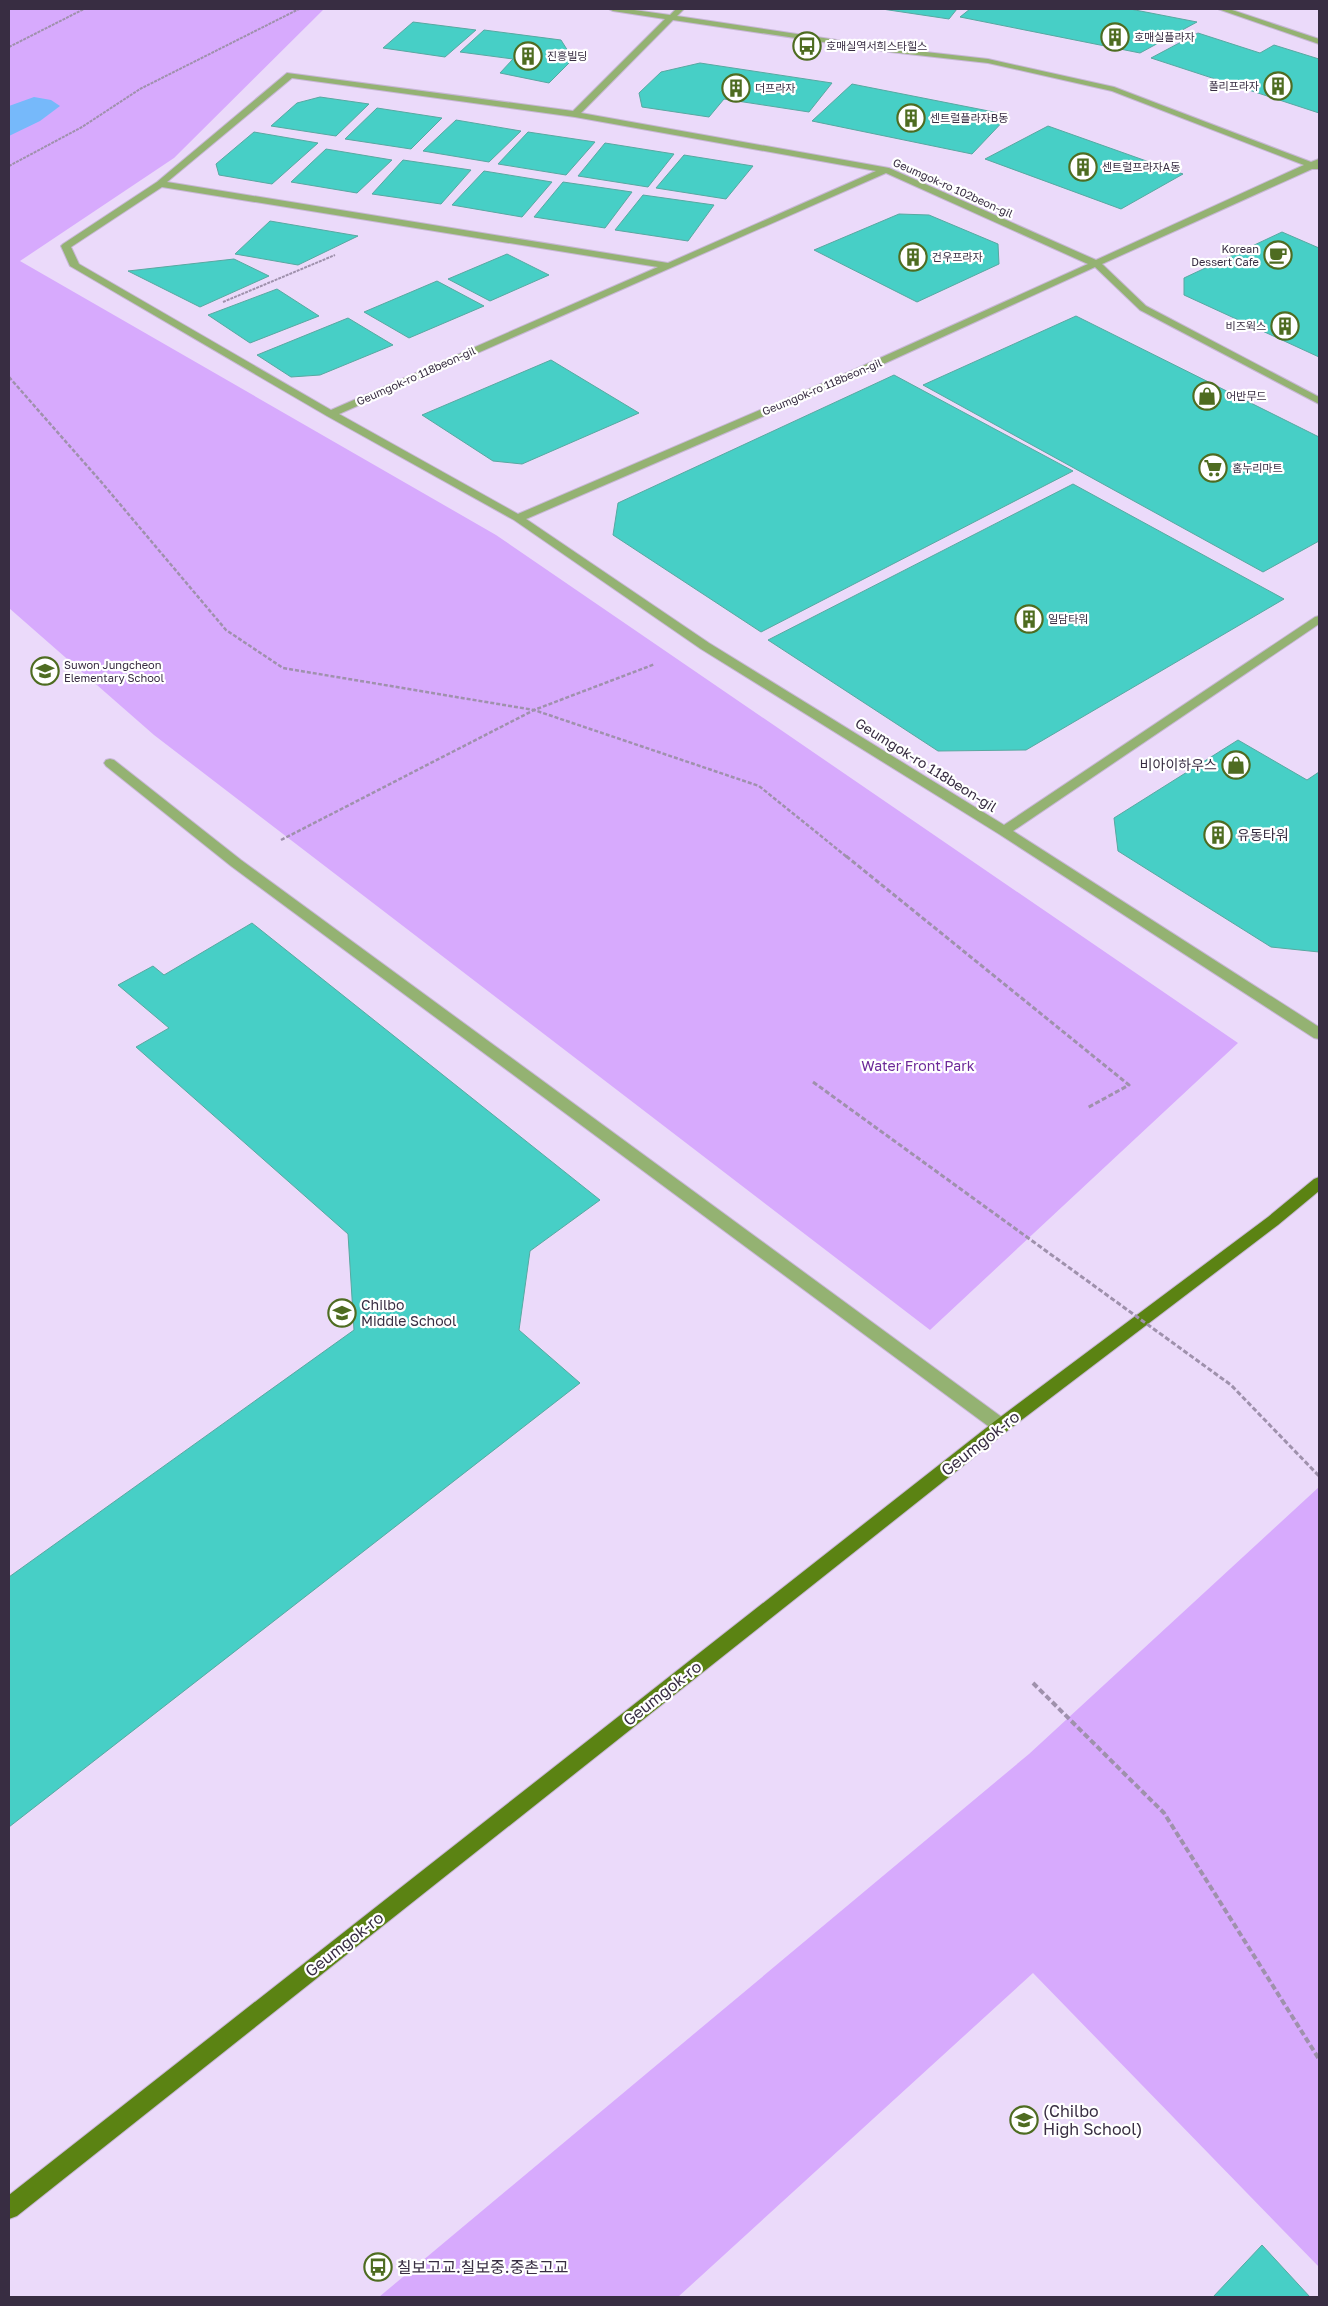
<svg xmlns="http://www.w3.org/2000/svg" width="1328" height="2306" font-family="'Golos Text','Noto Sans KR',sans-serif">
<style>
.green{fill:#d7aafd}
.water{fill:#76b9fa}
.building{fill:#47cfc6;stroke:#58a8a1}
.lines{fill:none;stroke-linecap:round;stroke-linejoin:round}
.minor-casing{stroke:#c7b7d5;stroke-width:2}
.major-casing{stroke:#c7b7d5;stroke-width:2}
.path-far3{stroke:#9f91ac;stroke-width:2;stroke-dasharray:3 1;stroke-linecap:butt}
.path-far2{stroke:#9f91ac;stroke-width:2.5;stroke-dasharray:4 2;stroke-linecap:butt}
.path-far1{stroke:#9f91ac;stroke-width:3;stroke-dasharray:5 2.5;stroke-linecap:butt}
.path{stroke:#9f91ac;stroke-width:4;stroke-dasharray:6 3;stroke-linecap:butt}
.minor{fill:#94b272;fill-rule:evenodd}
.major{fill:#5b8313;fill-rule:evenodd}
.path-bridge{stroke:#9f91ac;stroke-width:3;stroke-dasharray:5 2.5;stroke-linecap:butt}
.labels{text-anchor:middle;stroke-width:4.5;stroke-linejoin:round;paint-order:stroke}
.far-poi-label{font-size:11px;fill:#382d42;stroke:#fff;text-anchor:start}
.far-street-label{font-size:11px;fill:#382d42;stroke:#fff}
.street-label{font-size:14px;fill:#382d42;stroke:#fff}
.poi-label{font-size:14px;fill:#382d42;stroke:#fff;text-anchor:start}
.park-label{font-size:14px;fill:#6d2999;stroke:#fff}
.near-street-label{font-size:16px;fill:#382d42;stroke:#fff}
.near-poi-label{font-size:16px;fill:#382d42;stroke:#fff;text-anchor:start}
</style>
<rect width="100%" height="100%" fill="#ebdafa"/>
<g class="green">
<path d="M9 9H324L174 158 20 261 496 535 1238 1043 930 1330 154 735 9 608Z"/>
<path d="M1319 1487V2267L1033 1973 678 2297H379L1029 1754Z"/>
</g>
<path class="water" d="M34 97 51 100 60 106 40 121 9 136V106Z"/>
<g class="building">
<path d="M882 9H957L949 19Z"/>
<path d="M970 9H1130L1197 22 1140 53 960 17Z"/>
<path d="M413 22 476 30 445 57 383 48Z"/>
<path d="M484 30 561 40 573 59 549 83 500 73 513 59 460 52Z"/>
<path d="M1198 33 1260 53 1274 45 1319 59V113L1151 58Z"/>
<path d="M700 63 832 83 809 112 724 99 709 117 642 107 639 93 661 72Z"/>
<path d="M852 84 1009 115 972 154 812 121Z"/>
<path d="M320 97 369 104 336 136 271 126 297 103Z"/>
<path d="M377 108 442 118 411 149 345 139Z"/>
<path d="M456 120 521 131 489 162 423 151Z"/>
<path d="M1048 126 1183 174 1121 209 985 159Z"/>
<path d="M254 132 318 143 272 184 219 175 216 164Z"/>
<path d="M528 132 595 142 566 175 498 164Z"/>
<path d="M605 143 674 154 648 187 578 176Z"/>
<path d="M326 149 392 160 357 193 291 182Z"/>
<path d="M684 155 753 166 726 199 656 188Z"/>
<path d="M403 160 471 170 441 204 372 194Z"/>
<path d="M484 171 552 182 522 217 452 205Z"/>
<path d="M563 182 632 192 605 228 534 217Z"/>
<path d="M643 195 714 205 688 241 615 230Z"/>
<path d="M899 214 929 215 998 244 999 264 917 302 814 250Z"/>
<path d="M270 221 358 236 298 265 235 254Z"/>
<path d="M1282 232 1319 248V357L1184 295V278Z"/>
<path d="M507 254 549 275 490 301 448 279Z"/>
<path d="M234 259 269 276 200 307 128 271Z"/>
<path d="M437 281 484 306 409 338 364 312Z"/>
<path d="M277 289 319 316 250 343 208 315Z"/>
<path d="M1076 316 1319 437V541L1263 572 923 385Z"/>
<path d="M348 318 393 345 320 375 291 377 257 355Z"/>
<path d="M551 360 639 413 522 464 493 461 422 415Z"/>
<path d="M894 375 1073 471 761 632 613 535 618 503Z"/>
<path d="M1073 484 1284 599 1026 750 938 751 768 640Z"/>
<path d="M1238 740 1307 780 1319 772V952L1271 947 1118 851 1114 818Z"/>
<path d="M252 923 600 1200 530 1251 519 1330 580 1383 9 1827V1577L354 1330 348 1234 136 1047 169 1028 118 985 153 966 164 975Z"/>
<path d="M1262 2245 1310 2297H1213Z"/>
</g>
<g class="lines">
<g class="minor-casing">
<g id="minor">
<path d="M609 9H627L670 15 676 9H684L677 16 890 48 988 59 1114 87 1311 162 1319 159V169H1312L1102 264 1146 306 1319 397V404L1140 310 1095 267 866 372 526 519 709 643 1004 825 1315 617 1319 616V624L1013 831 1319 1027V1039L1314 1038 999 834 701 649 514 520 327 416 70 266 61 246 63 244 157 182 287 73 573 111 665 19 613 11ZM673 20 890 52 988 63 1112 91 1304 165 1096 260 889 168 581 113ZM292 78 575 117 876 171 668 263 167 182ZM886 173 1088 264 858 368 518 514 339 414ZM162 187 658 267 331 410 79 264 71 247Z"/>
<path d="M1218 9H1229L1319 39V44Z"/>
<path d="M110 759 114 760 241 860 1007 1421 1009 1426 1007 1431 1001 1433 995 1431 231 866 106 766 104 763 106 760Z"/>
</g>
</g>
<g class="major-casing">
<path id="major" d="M1319 1177V1191L1278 1225 1007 1431 17 2216 9 2219V2195L995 1421 1268 1217 1314 1179Z"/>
</g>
<g class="path-far3">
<path d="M9 47 84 9"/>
<path d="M9 166 82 127 140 89 299 9"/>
<path d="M223 302 335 255"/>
</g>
<g class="path-far2">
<path d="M9 377 103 484 226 630 283 668 534 710 759 786 847 857"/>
<path d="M281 840 534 710 655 664"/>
</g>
<path class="path-far1" d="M846 856 1129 1085 1087 1108"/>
<path class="path" d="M1033 1683 1164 1813 1319 2059"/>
<use href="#minor" class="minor"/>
<use href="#major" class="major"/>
<path class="path-bridge" d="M813 1082 1231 1385 1319 1476"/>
</g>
<defs>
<g id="building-ring" transform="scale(1.4375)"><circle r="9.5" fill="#fff" stroke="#4e6c21" stroke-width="1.5"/><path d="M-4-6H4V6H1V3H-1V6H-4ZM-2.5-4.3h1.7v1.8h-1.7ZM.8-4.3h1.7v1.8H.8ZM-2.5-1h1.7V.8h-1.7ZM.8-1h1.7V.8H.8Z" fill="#4e6c21"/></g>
<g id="bus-ring" transform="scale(1.4375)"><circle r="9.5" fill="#fff" stroke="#4e6c21" stroke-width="1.5"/><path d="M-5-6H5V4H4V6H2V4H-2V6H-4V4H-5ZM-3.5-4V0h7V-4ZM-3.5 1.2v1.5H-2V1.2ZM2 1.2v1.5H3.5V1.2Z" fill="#4e6c21"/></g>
<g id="cafe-ring" transform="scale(1.4375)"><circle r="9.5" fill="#fff" stroke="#4e6c21" stroke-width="1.5"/><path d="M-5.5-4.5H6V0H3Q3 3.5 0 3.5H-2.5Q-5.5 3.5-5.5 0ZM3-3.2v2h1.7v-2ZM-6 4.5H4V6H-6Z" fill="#4e6c21"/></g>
<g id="shop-ring" transform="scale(1.4375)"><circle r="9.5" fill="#fff" stroke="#4e6c21" stroke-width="1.5"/><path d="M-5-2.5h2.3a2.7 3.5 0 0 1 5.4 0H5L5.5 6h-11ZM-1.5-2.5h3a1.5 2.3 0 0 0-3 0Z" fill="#4e6c21"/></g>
<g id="supermarket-ring" transform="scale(1.4375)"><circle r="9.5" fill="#fff" stroke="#4e6c21" stroke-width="1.5"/><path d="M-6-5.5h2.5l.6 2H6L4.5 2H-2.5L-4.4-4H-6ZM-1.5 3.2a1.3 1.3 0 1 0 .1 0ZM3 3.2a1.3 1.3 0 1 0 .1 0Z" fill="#4e6c21"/></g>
<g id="school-ring" transform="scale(1.4375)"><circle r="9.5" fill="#fff" stroke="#4e6c21" stroke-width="1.5"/><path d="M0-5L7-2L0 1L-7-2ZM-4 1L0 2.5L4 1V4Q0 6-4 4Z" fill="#4e6c21"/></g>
</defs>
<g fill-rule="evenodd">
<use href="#building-ring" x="1115" y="37"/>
<use href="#bus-ring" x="807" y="46"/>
<use href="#building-ring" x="528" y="56"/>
<use href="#building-ring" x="1278" y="86"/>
<use href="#building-ring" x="736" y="88"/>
<use href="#building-ring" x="911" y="118"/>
<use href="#building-ring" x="1083" y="167"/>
<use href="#cafe-ring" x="1278" y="255"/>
<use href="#building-ring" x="913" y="257"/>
<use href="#building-ring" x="1285" y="326"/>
<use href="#shop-ring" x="1207" y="396"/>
<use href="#supermarket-ring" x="1213" y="468"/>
<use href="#building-ring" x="1029" y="619"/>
<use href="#school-ring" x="45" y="671"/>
<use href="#shop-ring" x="1236" y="765"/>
<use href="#building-ring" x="1218" y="835"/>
<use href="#school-ring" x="342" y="1313"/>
<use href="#school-ring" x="1024" y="2120"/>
<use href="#bus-ring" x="378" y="2267"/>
</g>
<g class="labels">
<g class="far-poi-label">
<text x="1134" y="41">호매실플라자</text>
<text x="826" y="50">호매실역서희스타힐스</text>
<text x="547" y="60">진흥빌딩</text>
<text x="1259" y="90" text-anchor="end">폴리프라자</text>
<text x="755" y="92">더프라자</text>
<text x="930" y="122">센트럴플라자B동</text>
<text x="1102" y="171">센트럴프라자A동</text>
<text x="1259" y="253" text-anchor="end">Korean<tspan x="1259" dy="13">Dessert Cafe</tspan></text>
<text x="932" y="261">건우프라자</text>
<text x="1266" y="330" text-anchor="end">비즈윅스</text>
<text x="1226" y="400">어반무드</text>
<text x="1232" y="472">홈누리마트</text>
<text x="1048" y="623">일담타워</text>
<text x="64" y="669">Suwon Jungcheon<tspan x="64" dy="13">Elementary School</tspan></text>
</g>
<g class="far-street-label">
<text transform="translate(953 188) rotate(24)" y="4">Geumgok-ro 102beon-gil</text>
<text transform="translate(416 376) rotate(-24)" y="4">Geumgok-ro 118beon-gil</text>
<text transform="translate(822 387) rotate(-23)" y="4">Geumgok-ro 118beon-gil</text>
</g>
<g class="street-label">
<text transform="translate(926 765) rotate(32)" y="5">Geumgok-ro 118beon-gil</text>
</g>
<g class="poi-label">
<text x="1217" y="770" text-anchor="end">비아이하우스</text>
<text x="1237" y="840">유동타워</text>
<text x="361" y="1310">Chilbo<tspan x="361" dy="16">Middle School</tspan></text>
</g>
<g class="park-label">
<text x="918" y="1071">Water Front Park</text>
</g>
<g class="near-street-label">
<text transform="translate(980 1443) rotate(-38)" y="6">Geumgok-ro</text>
<text transform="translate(662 1693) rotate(-38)" y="6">Geumgok-ro</text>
<text transform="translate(344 1944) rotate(-38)" y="6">Geumgok-ro</text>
</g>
<g class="near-poi-label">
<text x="1043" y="2117">(Chilbo<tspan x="1043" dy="18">High School)</tspan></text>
<text x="397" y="2273">칠보고교.칠보중.중촌고교</text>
</g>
</g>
<rect width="1328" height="2306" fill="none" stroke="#382d42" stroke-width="20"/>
</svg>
